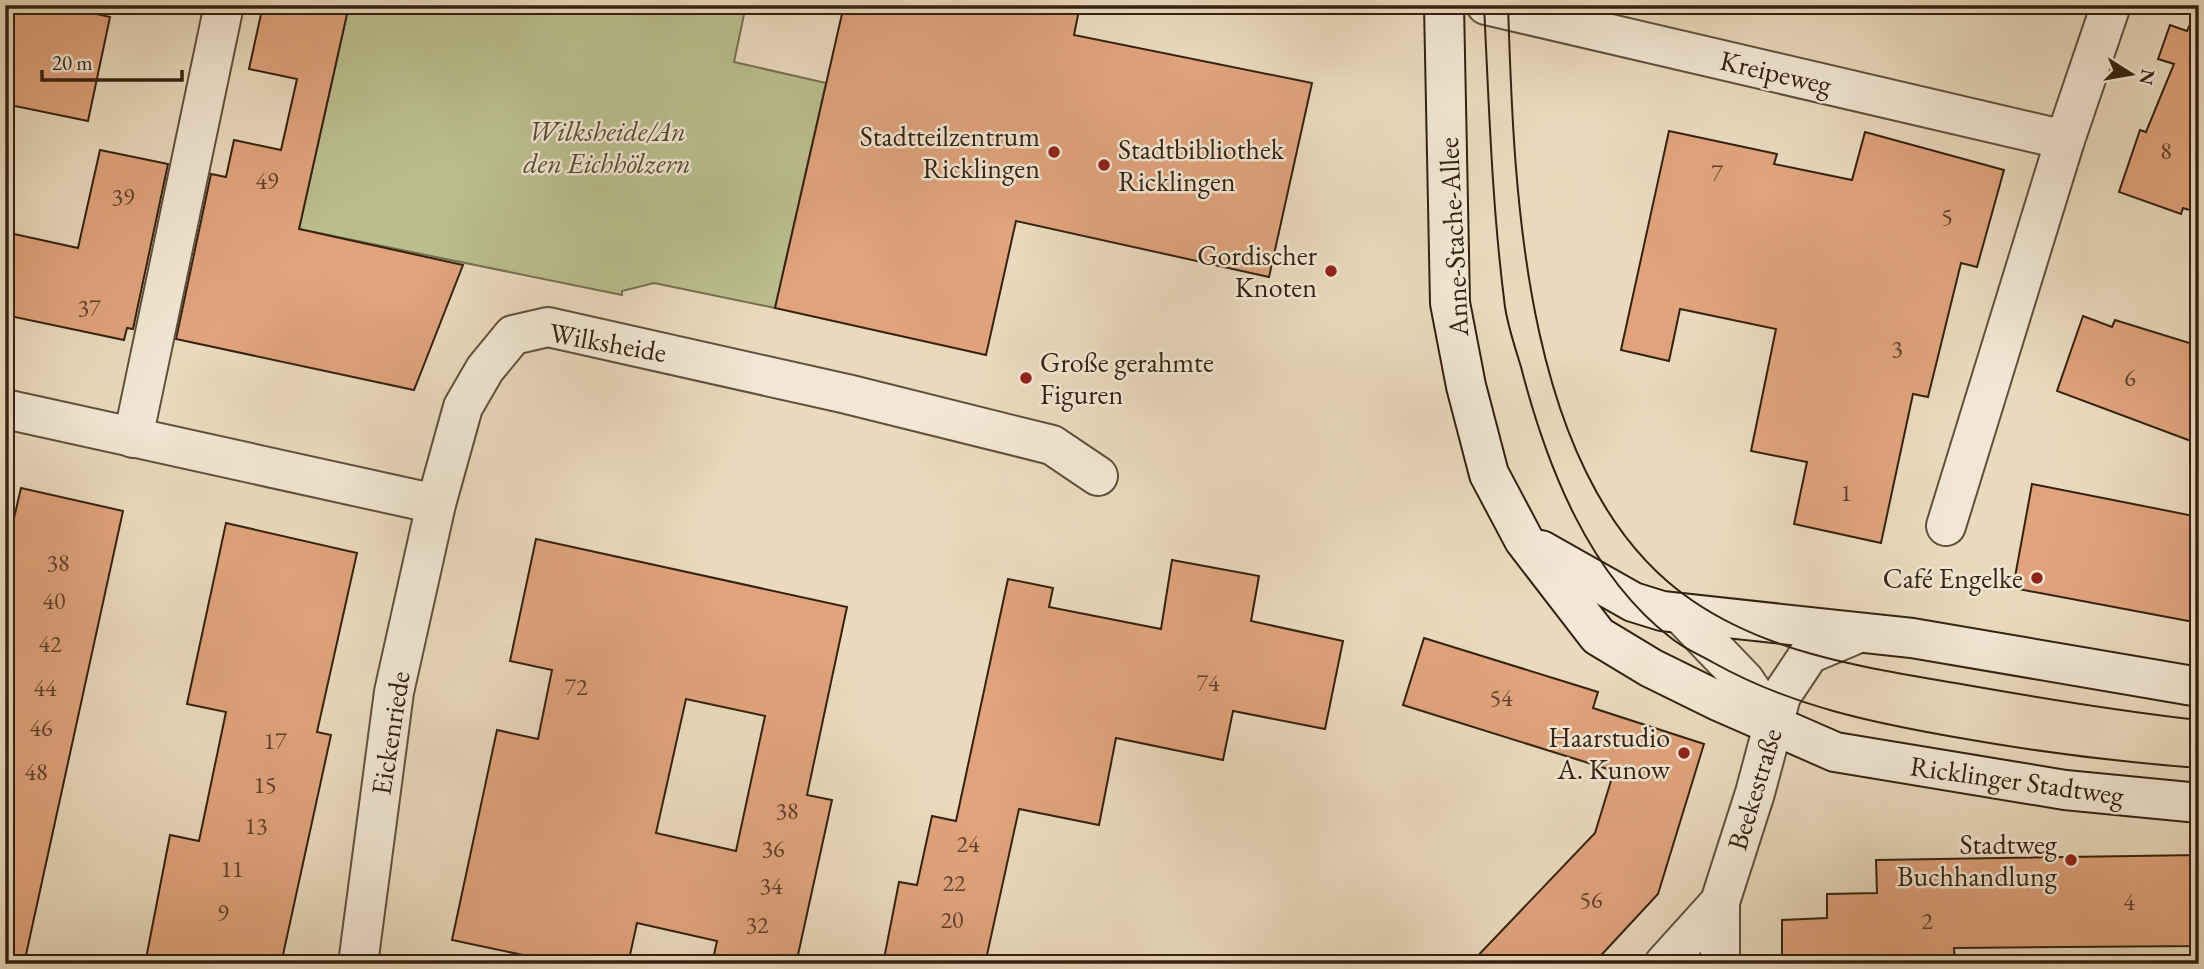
<svg xmlns="http://www.w3.org/2000/svg" width="2204" height="969" font-family="'EB Garamond',serif">
<style>
.green{fill:#babe8e;stroke:#777050;stroke-width:2}
.building{fill:#e0a37c;stroke:#342211;stroke-width:2;fill-rule:evenodd}
.lines{fill:none;stroke-linecap:round;stroke-linejoin:round}
.street-casing{stroke:#61503c;stroke-width:42}
.secondary-casing{stroke:#342211;stroke-width:42}
.street{stroke:#f1e7d4;stroke-width:38}
.secondary{stroke:#f1e7d4;stroke-width:38}
.tram{stroke:#342211;stroke-width:2}
.poi-dot{fill:#8f2418;stroke:#f1e7d4;stroke-width:2.5}
.labels{text-anchor:middle;stroke-width:5;stroke-linejoin:round;paint-order:stroke}
.number-label{font-size:24px;fill:#5f422c}
.street-label{font-size:28px;fill:#342211;stroke:#f1e7d4}
.park-label{font-size:28px;font-style:italic;fill:#564930;stroke:#f1e7d4}
.poi-label{font-size:28px;fill:#342211;stroke:#f1e7d4;text-anchor:end}
</style>
<rect width="100%" height="100%" fill="#e9dabd"/>
<filter id="stains"><feTurbulence type="fractalNoise" baseFrequency=".00286" numOctaves="4"/><feColorMatrix values="0 0 0 0 .2 0 0 0 0 .09 0 0 0 0 .02 0 0 0 .5 -.17"/></filter>
<radialGradient id="worn" r=".72"><stop offset=".6" stop-color="#630" stop-opacity="0"/><stop offset="1" stop-color="#630" stop-opacity=".3"/></radialGradient>
<path class="green" d="M349 5H746L734 62 826 83 775 308 654 283 622 291V295L299 229Z"/>
<g class="building">
<path d="M5 5H57L110 17 88 121 5 104Z"/>
<path d="M263 5H307L347 14 299 229 463 265 414 390 176 339 211 174 226 177 234 140 281 150 297 79 249 69Z"/>
<path d="M844 5H1080L1074 35 1312 83 1269 277 1016 221 986 355 775 308Z"/>
<path d="M2199 6V213L2183 208 2181 214 2119 192 2140 130 2146 132 2174 64 2158 59 2170 25 2187 31Z"/>
<path d="M1669 131 1777 154 1774 164 1852 180 1865 132 2004 170 1977 267 1961 263 1928 397 1913 394 1881 543 1794 524 1807 462 1751 451 1776 329 1680 309 1669 361 1621 350Z"/>
<path d="M100 150 168 164 133 329 127 328 124 340 5 315V232L78 248Z"/>
<path d="M2083 316 2112 327 2115 320 2199 346V444L2057 391Z"/>
<path d="M2032 484 2199 517V623L2013 588Z"/>
<path d="M21 488 123 511 24 964H5V557Z"/>
<path d="M226 523 357 553 317 732 331 735 281 964H145L170 835 199 841 226 712 187 704Z"/>
<path d="M536 539 847 607 807 795 832 800 796 964H712L717 941 637 923 628 964H565L452 940 497 730 538 739 552 670 510 661ZM686 699 765 716 736 851 656 833Z"/>
<path d="M1172 560 1259 576 1251 621 1343 641 1325 729 1233 711 1223 760 1116 738 1099 825 1019 809 985 964H883L899 882 917 885 932 816 956 821 1008 579 1053 588 1049 607 1161 629Z"/>
<path d="M1424 638 1598 692 1593 708 1704 744 1658 894 1593 964H1470L1595 833 1614 771 1403 705Z"/>
<path d="M2199 855V946L1954 948 1955 964H1782V920L1827 918V894L1877 893 1876 860Z"/>
</g>
<g class="lines">
<g class="street-casing">
<g id="street">
<path d="M1486 5 2065 140 2111 5"/>
<path d="M5 409 436 504"/>
<path d="M133 438 224 5"/>
<path d="M1946 526 2065 140"/>
<path d="M1680 613 1745 681 1774 725"/>
<path d="M1720 902V964"/>
<path d="M358 964 394 692 436 504 463 407 485 369 513 335 548 327 847 394 1052 445 1098 476"/>
<path d="M1664 964 1720 902 1755 793 1781 696 1809 654 1859 633"/>
</g>
</g>
<g class="secondary-casing">
<g id="secondary">
<path d="M1444 5 1450 303 1466 386 1489 474 1524 540 1598 636 1651 668 1716 700 1835 752 2065 790 2199 803"/>
<path d="M1541 550 1633 602 1662 611 1912 638 2199 687"/>
</g>
</g>
<use href="#street" class="street"/>
<use href="#secondary" class="secondary"/>
<g class="tram">
<path d="M1484 5C1489 106 1492 207 1505 307 1508 327 1515 347 1521 367 1546 464 1588 574 1671 638 1683 648 1700 655 1714 663 1791 706 1873 723 1960 738 2039 752 2119 762 2199 768"/>
<path d="M1508 5C1514 191 1522 486 1693 601 1772 655 1869 668 1961 684 2040 698 2119 711 2199 720"/>
</g>
</g>
<g class="poi-dot">
<circle cx="1054" cy="152" r="7"/>
<circle cx="1104" cy="165" r="7"/>
<circle cx="1331" cy="271" r="7"/>
<circle cx="1026" cy="378" r="7"/>
<circle cx="2037" cy="578" r="7"/>
<circle cx="1684" cy="753" r="7"/>
<circle cx="2071" cy="860" r="7"/>
</g>
<g class="labels">
<g class="number-label">
<text x="2166" y="159">8</text>
<text x="1717" y="181">7</text>
<text x="267" y="189">49</text>
<text x="123" y="205">39</text>
<text x="1947" y="225">5</text>
<text x="89" y="316">37</text>
<text x="1897" y="357">3</text>
<text x="2130" y="386">6</text>
<text x="1846" y="501">1</text>
<text x="58" y="571">38</text>
<text x="54" y="609">40</text>
<text x="50" y="652">42</text>
<text x="1208" y="691">74</text>
<text x="576" y="695">72</text>
<text x="45" y="696">44</text>
<text x="1501" y="706">54</text>
<text x="41" y="736">46</text>
<text x="275" y="749">17</text>
<text x="36" y="780">48</text>
<text x="265" y="793">15</text>
<text x="787" y="819">38</text>
<text x="256" y="834">13</text>
<text x="968" y="852">24</text>
<text x="773" y="857">36</text>
<text x="232" y="877">11</text>
<text x="954" y="891">22</text>
<text x="771" y="894">34</text>
<text x="1591" y="908">56</text>
<text x="2129" y="910">4</text>
<text x="223" y="921">9</text>
<text x="952" y="928">20</text>
<text x="1927" y="929">2</text>
<text x="757" y="933">32</text>
</g>
<g class="street-label">
<text transform="translate(1776 72) rotate(13)" y="10">Kreipeweg</text>
<text transform="translate(1453 237) rotate(-93)" y="10">Anne-Stache-Allee</text>
<text transform="translate(608 342) rotate(10)" y="10">Wilksheide</text>
<text transform="translate(390 733) rotate(-81)" y="10">Eickenriede</text>
<text transform="translate(2017 780) rotate(8)" y="10">Ricklinger Stadtweg</text>
<text transform="translate(1754 789) rotate(-73)" y="10">Beekestraße</text>
</g>
<g class="park-label">
<text x="607" y="141">Wilksheide/An<tspan x="607" dy="32">den Eichhölzern</tspan></text>
</g>
<g class="poi-label">
<text x="1040" y="146">Stadtteilzentrum<tspan x="1040" dy="32">Ricklingen</tspan></text>
<text x="1118" y="159" text-anchor="start">Stadtbibliothek<tspan x="1118" dy="32">Ricklingen</tspan></text>
<text x="1317" y="265">Gordischer<tspan x="1317" dy="32">Knoten</tspan></text>
<text x="1040" y="372" text-anchor="start">Große gerahmte<tspan x="1040" dy="32">Figuren</tspan></text>
<text x="2023" y="588">Café Engelke</text>
<text x="1670" y="747">Haarstudio<tspan x="1670" dy="32">A. Kunow</tspan></text>
<text x="2057" y="854">Stadtweg<tspan x="2057" dy="32">Buchhandlung</tspan></text>
</g>
</g>
<rect width="2204" height="969" fill="none" stroke="#e9dabd" stroke-width="28"/>
<rect x="7" y="7" width="2190" height="955" fill="none" stroke="#342211" stroke-width="3.5"/>
<rect x="14" y="14" width="2176" height="941" fill="none" stroke="#342211" stroke-width="2"/>
<g transform="translate(2131 74) rotate(101)" stroke="#f1e7d4" stroke-width="5" paint-order="stroke">
<path d="M0-5L12 26L0 18L-12 26Z" fill="#342211"/>
<text y="-10" font-size="19" font-weight="bold" text-anchor="middle" fill="#342211">N</text>
</g>
<path d="M42 70v10h140v-10" fill="none" stroke="#342211" stroke-width="3.5"/>
<text x="52" y="70" font-size="21" fill="#342211" stroke="#f1e7d4" stroke-width="5" paint-order="stroke">20 m</text>
<rect width="100%" height="100%" filter="url(#stains)"/>
<rect width="100%" height="100%" fill="url(#worn)"/>
</svg>
